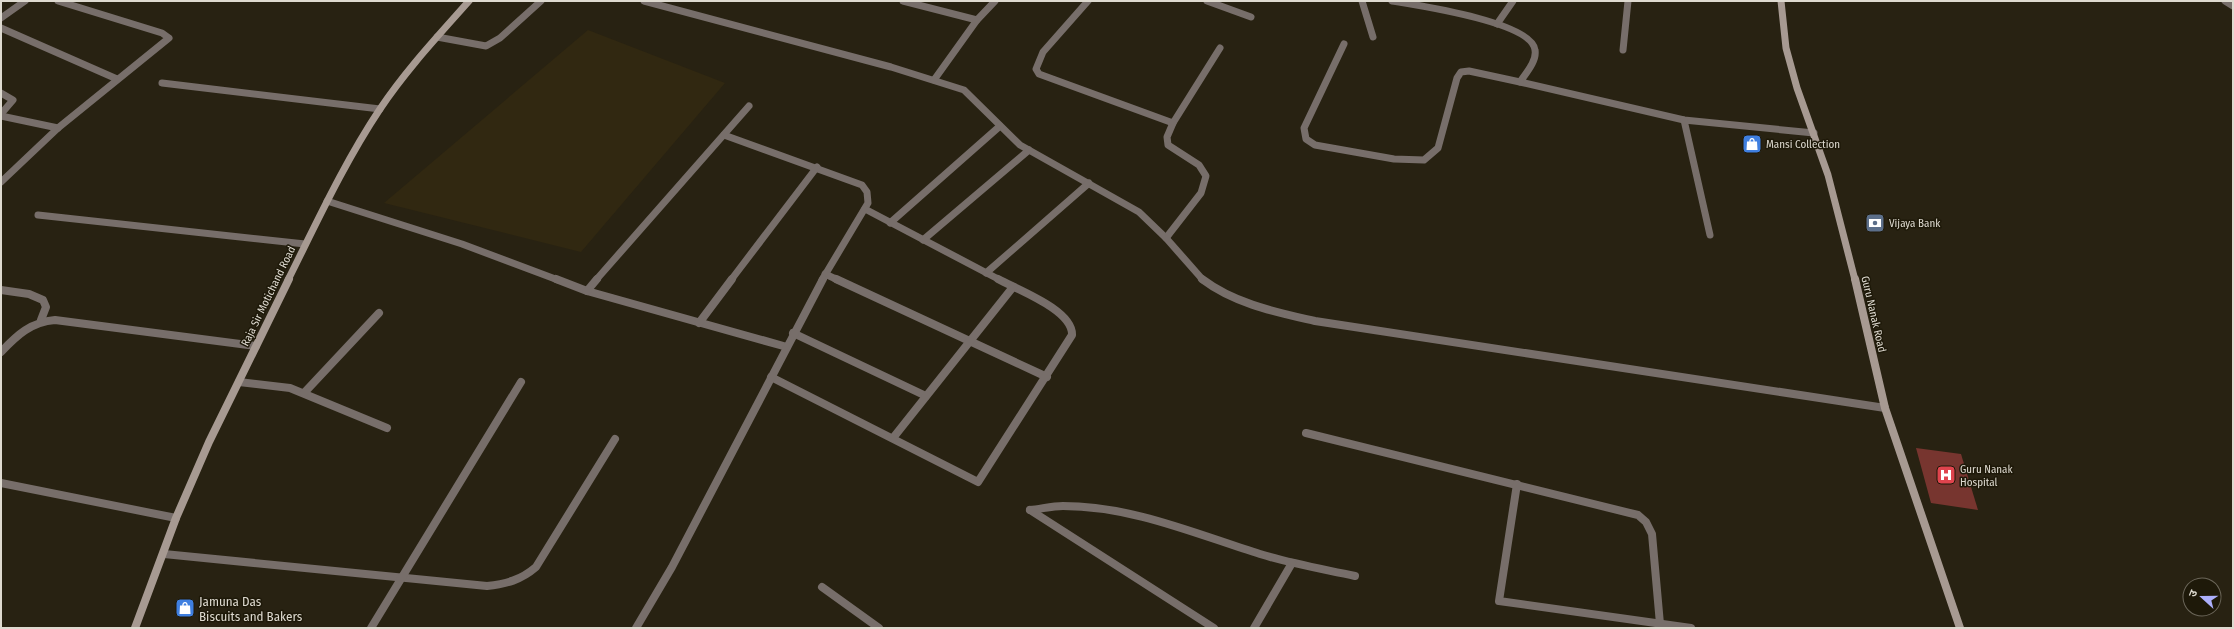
<svg xmlns="http://www.w3.org/2000/svg" width="2234" height="629" font-family="'Fira Sans Condensed','Noto Sans Devanagari',sans-serif">
<style>
.built{fill:#312811}
.building{fill:#77352f}
.lines{fill:none;stroke-linecap:round;stroke-linejoin:round}
.street-far1{stroke:#776e6a;stroke-width:7}
.street{stroke:#776e6a;stroke-width:8}
.secondary-far1{stroke:#a79a92;stroke-width:7}
.secondary{stroke:#a79a92;stroke-width:8}
.labels{text-anchor:middle;stroke-width:3;stroke-linejoin:round;paint-order:stroke}
.poi-label{font-size:11px;fill:#dedad0;stroke:#1e1909;text-anchor:start}
.street-label{font-size:11px;fill:#dedad0;stroke:#1e1909}
.near-poi-label{font-size:13px;fill:#dedad0;stroke:#1e1909;text-anchor:start}
</style>
<rect width="100%" height="100%" fill="#282212"/>
<path class="built" d="M588 30 725 83 581 252 384 203Z"/>
<path class="building" d="M1916 448 1961 454 1978 510 1931 503Z"/>
<g class="lines">
<g class="street-far1">
<path d="M644 1 891 67 964 90 1020 145 1139 212 1166 238 1203 280"/>
<path d="M903 1 977 20"/>
<path d="M1088 1 1043 52 1036 69 1039 74 1173 123 1220 48"/>
<path d="M1207 1 1251 17"/>
<path d="M1362 1 1373 37"/>
<path d="M1392 1C1416 5 1532 22 1535 50 1537 61 1526 73 1520 82L1684 120 1814 133"/>
<path d="M2225 1 2233 6"/>
<path d="M1 18 25 1"/>
<path d="M1497 24 1513 1"/>
<path d="M1 28 117 79"/>
<path d="M437 37 486 46 500 38 541 1"/>
<path d="M1344 44 1304 128 1306 139 1315 145 1394 159 1424 160 1438 148 1457 78 1461 72 1469 71 1520 82"/>
<path d="M1623 50 1628 1"/>
<path d="M934 80 977 20 995 1"/>
<path d="M162 83 380 109"/>
<path d="M1 93 13 100 1 114"/>
<path d="M1 116 58 128"/>
<path d="M1684 120 1710 235"/>
<path d="M724 135 862 185 867 192 868 203 822 280"/>
<path d="M1 182 58 128 169 38 162 33 58 1"/>
<path d="M327 201 462 244 558 280"/>
<path d="M865 209 1000 280"/>
<path d="M38 215 305 244"/>
<path d="M890 223 1000 126"/>
<path d="M1166 238 1201 193 1206 176 1199 165 1168 145 1167 137 1173 123"/>
<path d="M923 240 1029 150"/>
<path d="M986 273 1089 183"/>
<path d="M825 274 838 280"/>
<path d="M596 280 749 106"/>
<path d="M731 280 817 167"/>
</g>
<g class="street">
<path d="M556 279 587 291 787 347"/>
<path d="M836 279 1047 377"/>
<path d="M1202 279C1235 304 1276 312 1315 321L1885 408"/>
<path d="M1 290 29 294 43 300 46 307 41 320"/>
<path d="M587 291 597 279"/>
<path d="M699 323 732 279"/>
<path d="M793 333 926 396"/>
<path d="M1 352C17 335 31 322 55 320L256 346"/>
<path d="M771 377 978 482 1072 335C1073 310 1018 290 998 279"/>
<path d="M239 382 290 388 387 428"/>
<path d="M304 393 379 313"/>
<path d="M1306 433 1638 515 1646 522 1652 534 1660 624"/>
<path d="M893 438 1013 287"/>
<path d="M1 483 176 518"/>
<path d="M1517 484 1499 601 1691 628"/>
<path d="M1030 510C1041 509 1052 506 1063 506 1132 506 1196 534 1260 554 1292 564 1323 569 1355 576"/>
<path d="M1030 510 1214 628"/>
<path d="M164 554 487 586C506 584 521 580 536 567L615 439"/>
<path d="M822 587 879 628"/>
<path d="M371 628 521 382"/>
<path d="M636 628 672 567 823 279"/>
<path d="M1254 628 1292 563"/>
</g>
<g class="secondary-far1">
<path d="M1781 1 1786 48 1797 88 1828 175 1855 280"/>
<path d="M288 280C317 222 344 163 380 109 406 70 438 36 469 1"/>
</g>
<g class="secondary">
<path d="M1855 279 1885 408 1960 628"/>
<path d="M135 628 176 518 209 442 289 279"/>
</g>
</g>
<defs>
<g id="shop-square" transform="scale(1)"><rect x="-9" y="-9" width="18" height="18" rx="4" fill="#3f7fe0" stroke="#1e1909"/><path d="M-5-2.5h2.3a2.7 3.5 0 0 1 5.4 0H5L5.5 6h-11ZM-1.5-2.5h3a1.5 2.3 0 0 0-3 0Z" fill="#fff"/></g>
<g id="bank-square" transform="scale(1)"><rect x="-9" y="-9" width="18" height="18" rx="4" fill="#5c6f8a" stroke="#1e1909"/><path d="M-6-4H6V4H-6ZM0-2.3a2.3 2.3 0 1 0 0 4.6a2.3 2.3 0 1 0 0-4.6Z" fill="#fff"/></g>
<g id="hospital-square" transform="scale(1)"><rect x="-9" y="-9" width="18" height="18" rx="4" fill="#e0444e" stroke="#1e1909"/><path d="M-5-5h3v3.5h4V-5h3V5h-3V1.5h-4V5h-3Z" fill="#fff"/></g>
</defs>
<g fill-rule="evenodd">
<use href="#shop-square" x="1752" y="144"/>
<use href="#bank-square" x="1875" y="223"/>
<use href="#hospital-square" x="1946" y="475"/>
<use href="#shop-square" x="185" y="608"/>
</g>
<g class="labels">
<g class="poi-label">
<text x="1766" y="148">Mansi Collection</text>
<text x="1889" y="227">Vijaya Bank</text>
<text x="1960" y="473">Guru Nanak<tspan x="1960" dy="13">Hospital</tspan></text>
</g>
<g class="street-label">
<text transform="translate(268 296) rotate(-64)" y="4">Raja Sir Motichand Road</text>
<text transform="translate(1874 314) rotate(77)" y="4">Guru Nanak Road</text>
</g>
<g class="near-poi-label">
<text x="199" y="606">Jamuna Das<tspan x="199" dy="15">Biscuits and Bakers</tspan></text>
</g>
</g>
<rect width="2234" height="629" fill="none" stroke="#dedad0" stroke-width="4"/>
<g transform="translate(2202 597) rotate(291)"><circle r="19" fill="#1e1909" stroke="#6b6659"/>
<path d="M0-3L7 15L0 10L-7 15Z" fill="#acaffb"/>
<text y="-6" font-size="11" font-weight="bold" text-anchor="middle" fill="#dedad0">उ</text>
</g>
</svg>
